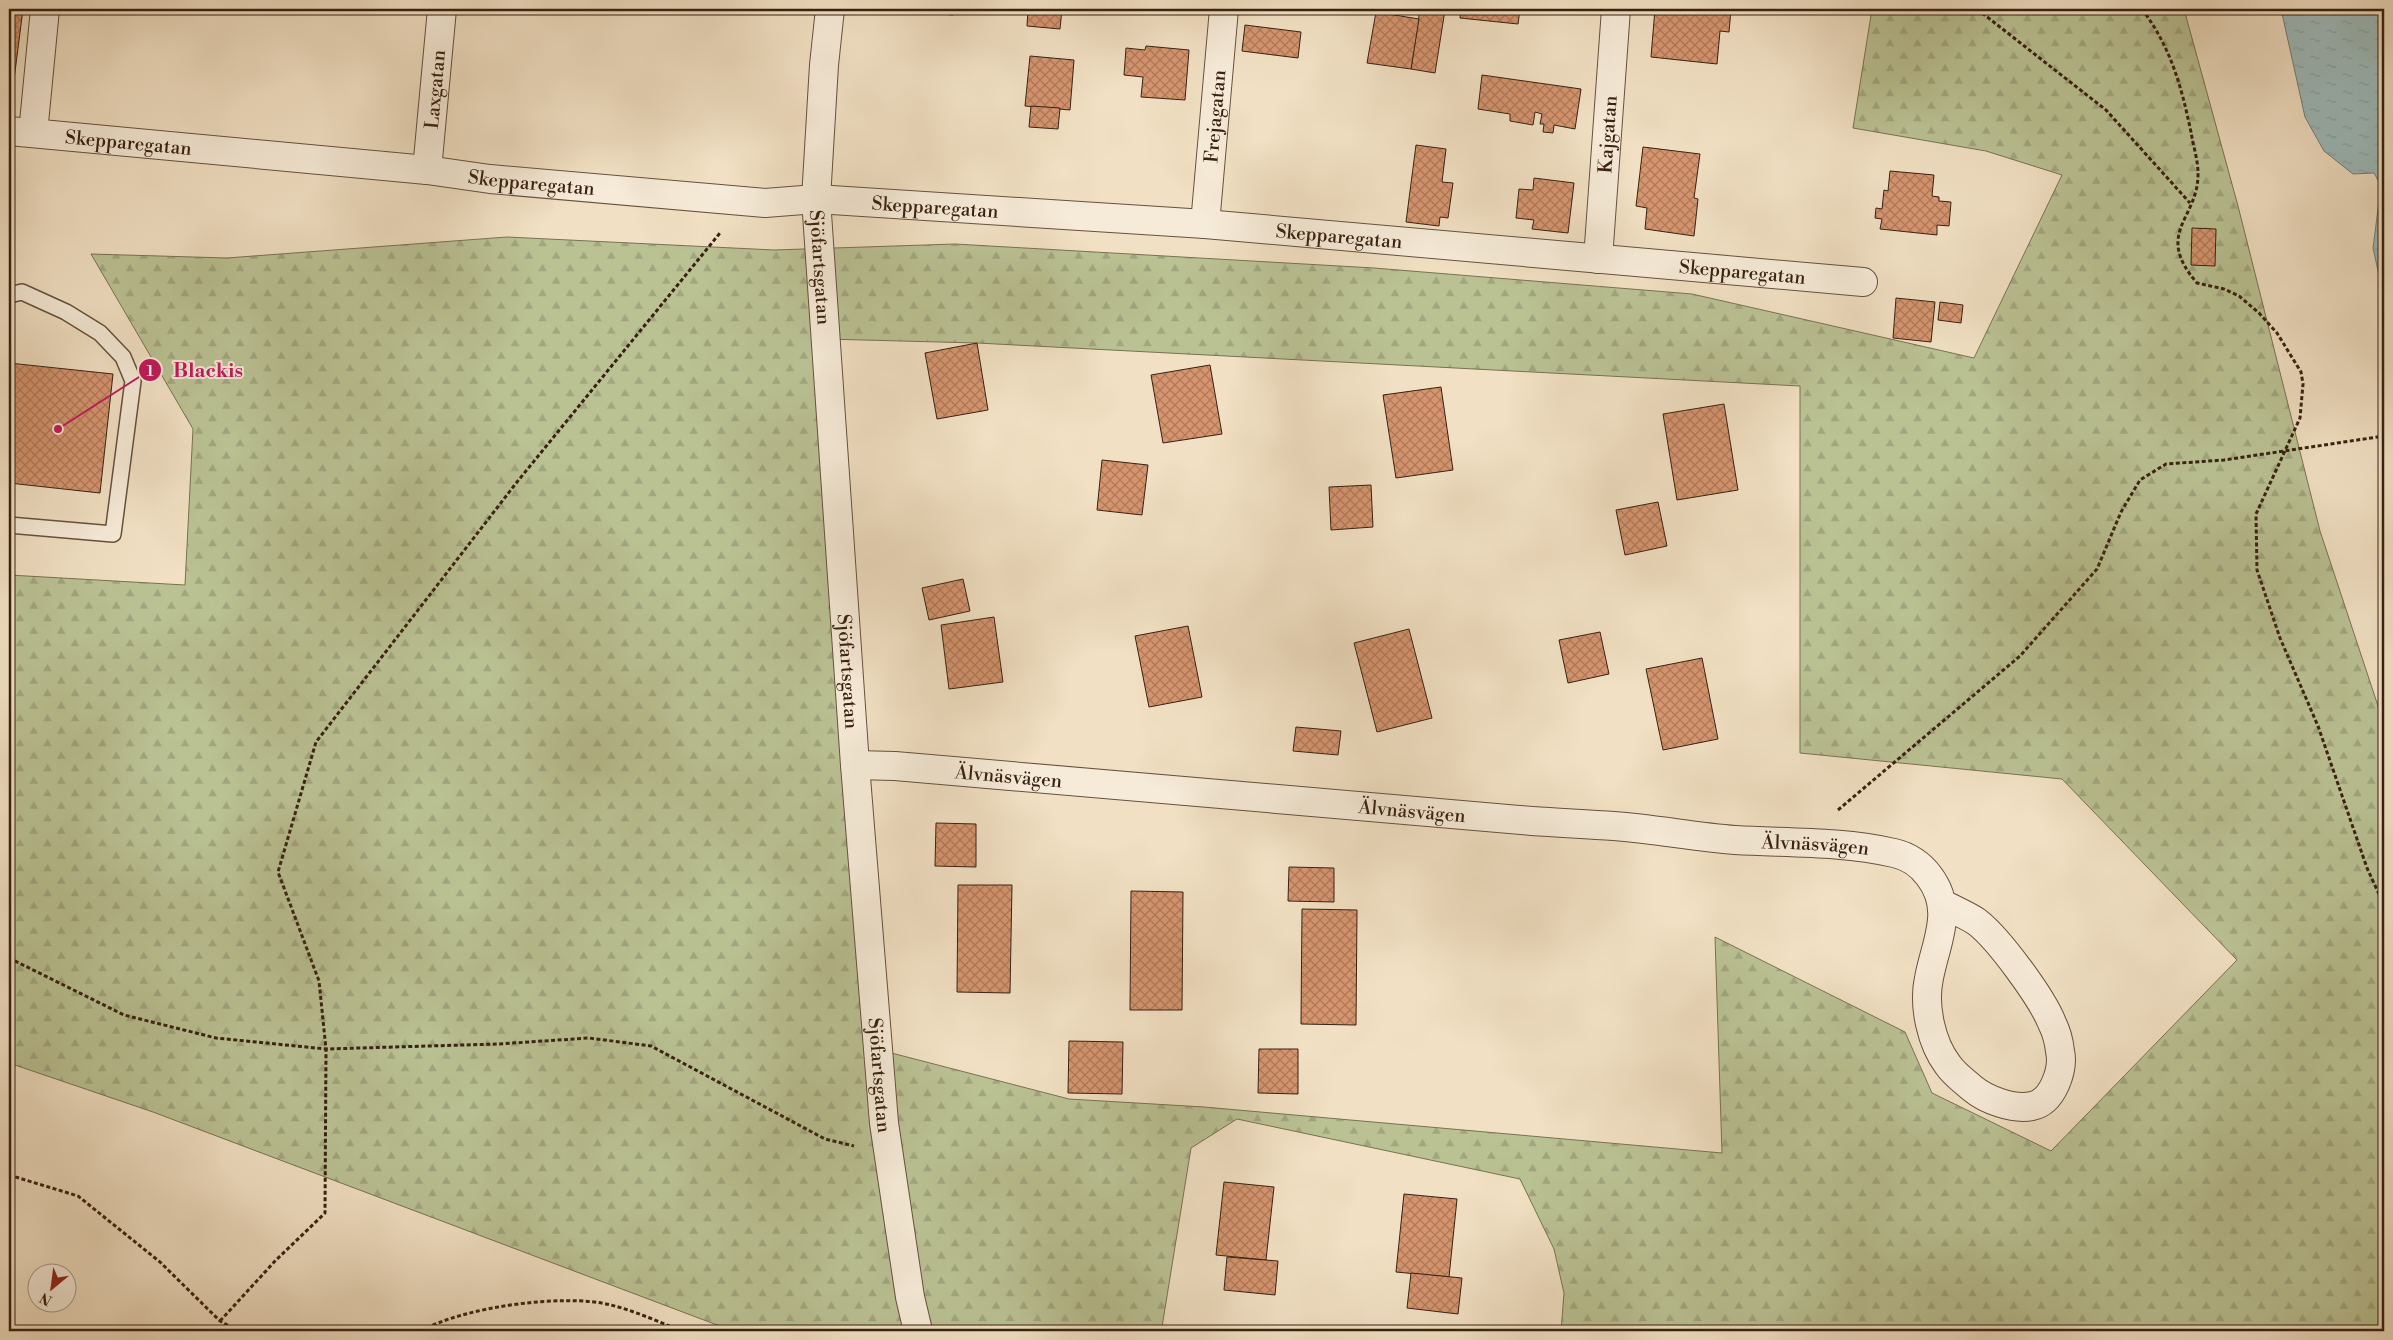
<svg xmlns="http://www.w3.org/2000/svg" width="2393" height="1340" font-family="'Libre Bodoni',serif">
<style>
.forest{fill:url(#forest-firs);stroke:#797252;fill-rule:evenodd}
.water{fill:url(#water-ripples);stroke:#757d77}
.building{fill:url(#building-cross-hatch);stroke:#382111}
.lines{fill:none;stroke-linecap:round;stroke-linejoin:round}
.service-casing{stroke:#66513e;stroke-width:18}
.minor-casing{stroke:#66513e;stroke-width:30}
.path{stroke:#382111;stroke-width:3;stroke-dasharray:4 2.5;stroke-linecap:butt}
.service{stroke:#f6ebd8;stroke-width:15}
.minor{stroke:#f6ebd8;stroke-width:28}
.labels{text-anchor:middle;stroke-width:4;stroke-linejoin:round;paint-order:stroke}
.street-label{font-size:19px;fill:#382111;stroke:#f6ebd8}
.leader{fill:none;stroke:#c2185b;stroke-width:2}
.callout-dot{fill:#c2185b;stroke:#f6ebd8;stroke-width:2}
.mark-label{font-size:15px;text-anchor:middle;font-weight:bold;fill:#fff}
.callout-label{font-size:20px;text-anchor:middle;font-weight:bold;fill:#c2185b;stroke:#f6ebd8;stroke-width:4;stroke-linejoin:round;paint-order:stroke}
</style>
<defs>
<pattern id="forest-firs" width="22" height="20" patternUnits="userSpaceOnUse" patternTransform="scale(1.25)"><rect width="22" height="20" fill="#bac294"/><path d="M5 1l3.5 6h-7zM16 11l3.5 6h-7z" fill="#a1a67f"/></pattern>
<pattern id="water-ripples" width="26" height="14" patternUnits="userSpaceOnUse" patternTransform="scale(1.25)"><rect width="26" height="14" fill="#9dbbbb"/><path d="M2 4q2-2 4 0t4 0M15 11q2-2 4 0t4 0" fill="none" stroke="#88a0a0"/></pattern>
<pattern id="building-cross-hatch" width="8" height="8" patternUnits="userSpaceOnUse" patternTransform="scale(1.25)"><rect width="8" height="8" fill="#d6956f"/><path d="M0 0l8 8M0 8l8-8" fill="none" stroke="#af795a"/></pattern>
</defs>
<rect width="100%" height="100%" fill="#f1e0c3"/>
<filter id="stains"><feTurbulence type="fractalNoise" baseFrequency=".004" numOctaves="4"/><feColorMatrix values="0 0 0 0 .2 0 0 0 0 .09 0 0 0 0 .02 0 0 0 .5 -.17"/></filter>
<radialGradient id="worn" r=".72"><stop offset=".6" stop-color="#630" stop-opacity="0"/><stop offset="1" stop-color="#630" stop-opacity=".3"/></radialGradient>
<path class="forest" d="M1872 9H2184L2238 206 2320 531 2384 724V1331H1561L1564 1293 1554 1249 1520 1179 1237 1119 1191 1148 1162 1327 1159 1331H733L153 1112 9 1063V575L185 585 193 429 91 254 227 258 507 237 774 250 955 244 1374 268 1692 294 1974 358 2062 175 1986 151 1853 128ZM825 339 977 343 1800 386V753L2062 779 2237 960 2051 1151 1932 1093 1905 1032 1715 937 1722 1153 1204 1107 1069 1099 876 1049Z"/>
<path class="water" d="M2281 9H2384V298L2373 248 2381 186 2374 173 2353 174 2324 151 2305 117Z"/>
<g class="building">
<path d="M9 9H23L11 103H9Z"/>
<path d="M773 9H803V14L773 11Z"/>
<path d="M910 9H954L953 15 910 11Z"/>
<path d="M1028 9H1062L1060 29 1027 26Z"/>
<path d="M1420 9 1445 10 1435 73 1411 69Z"/>
<path d="M1461 9H1520L1518 24 1460 18Z"/>
<path d="M1655 9H1731L1729 32 1720 31 1717 64 1651 57Z"/>
<path d="M1376 12 1419 19 1411 69 1367 63Z"/>
<path d="M1245 25 1301 32 1298 58 1242 51Z"/>
<path d="M1146 46 1189 50 1185 100 1141 97 1143 77 1124 75 1126 48 1145 50Z"/>
<path d="M1030 56 1074 60 1070 110 1025 106Z"/>
<path d="M1482 75 1581 89 1575 129 1554 125 1553 133 1543 132 1544 124H1540L1542 114 1535 112 1533 125 1510 121V114L1478 109Z"/>
<path d="M1031 106 1060 108 1058 129 1029 127Z"/>
<path d="M1416 145 1446 149 1442 182 1453 183 1448 218 1440 217 1439 226 1406 222Z"/>
<path d="M1643 147 1700 154 1694 198 1698 199 1694 236 1645 229 1647 208 1636 206Z"/>
<path d="M1890 171 1934 175 1932 196 1939 197V201L1951 202 1949 226 1937 225V235L1880 229 1882 219 1875 218 1876 208 1882 209 1884 190 1888 191Z"/>
<path d="M1534 178 1574 183 1568 233 1532 229 1534 220 1516 218 1519 189 1533 190Z"/>
<path d="M2192 228 2216 229 2215 266 2191 265Z"/>
<path d="M1896 298 1935 302 1931 342 1893 338Z"/>
<path d="M1940 302 1963 305 1961 323 1938 320Z"/>
<path d="M977 343 988 410 937 419 925 353Z"/>
<path d="M9 363 113 374 100 493 9 483Z"/>
<path d="M1210 365 1222 434 1163 443 1151 375Z"/>
<path d="M1441 387 1453 470 1396 478 1383 395Z"/>
<path d="M1724 404 1738 490 1677 500 1663 414Z"/>
<path d="M1102 460 1148 465 1142 515 1097 510Z"/>
<path d="M1371 485 1373 527 1331 530 1329 487Z"/>
<path d="M1658 502 1667 546 1625 555 1616 510Z"/>
<path d="M963 579 970 611 929 620 922 588Z"/>
<path d="M994 617 1003 682 949 689 941 625Z"/>
<path d="M1188 626 1202 697 1149 707 1135 636Z"/>
<path d="M1409 629 1432 718 1377 732 1354 643Z"/>
<path d="M1600 632 1609 674 1568 683 1559 640Z"/>
<path d="M1702 658 1718 739 1663 750 1646 669Z"/>
<path d="M1296 727 1341 731 1338 755 1293 751Z"/>
<path d="M936 823 976 824V867L935 866Z"/>
<path d="M1289 867 1334 868V902L1288 901Z"/>
<path d="M958 885H1012L1010 993 957 992Z"/>
<path d="M1131 891 1183 892 1182 1010H1130Z"/>
<path d="M1302 909 1357 910 1356 1025 1301 1024Z"/>
<path d="M1069 1041 1123 1042 1122 1094 1068 1093Z"/>
<path d="M1259 1049H1298V1094L1258 1093Z"/>
<path d="M1224 1182 1274 1187 1266 1260 1216 1255Z"/>
<path d="M1404 1194 1457 1199 1449 1277 1396 1272Z"/>
<path d="M1227 1257 1278 1261 1275 1295 1224 1290Z"/>
<path d="M1411 1273 1462 1278 1458 1314 1407 1308Z"/>
</g>
<g class="lines">
<g class="service-casing">
<path id="service" d="M9 295 22 292 66 312 100 333 123 357 133 381 113 534 9 525"/>
</g>
<g class="minor-casing">
<g id="minor">
<path id="s1" d="M830 9 824 65 816 199 855 765 884 1123 910 1297 918 1331"/>
<path id="s2" d="M9 131 427 170 490 179 765 203 816 199 1205 224 1863 282"/>
<path d="M33 133 45 9"/>
<path id="s3" d="M427 170 442 9"/>
<path id="s4" d="M1205 224 1224 9"/>
<path id="s5" d="M1598 259 1616 9"/>
<path id="s6" d="M855 765 895 766 1532 821C1560 823 1587 824 1614 826 1655 829 1695 837 1735 840 1787 843 1842 841 1894 853 1908 856 1921 865 1929 876 1955 910 1936 941 1929 978 1923 1005 1931 1043 1948 1065 1954 1074 1964 1081 1972 1088 1986 1100 2014 1110 2032 1106 2053 1102 2064 1069 2060 1051 2059 1042 2056 1031 2052 1023 2042 998 1999 939 1977 922 1967 915 1954 910 1943 904"/>
</g>
</g>
<g class="path">
<path d="M1977 9 2106 110 2190 203"/>
<path d="M2142 9C2171 48 2181 85 2191 132 2193 145 2198 160 2198 173 2199 219 2153 232 2197 283L2224 289 2239 296 2259 313 2277 333 2301 372 2303 384 2300 418 2256 514 2257 570 2280 638 2318 726 2367 868 2384 905"/>
<path d="M1838 810 2020 656 2097 569 2121 512 2140 480 2166 464 2224 460 2384 436"/>
<path d="M9 958 124 1015 216 1038 326 1049 498 1044 589 1038 651 1046 825 1139 854 1146"/>
<path d="M9 1175 78 1196 160 1262 220 1321 238 1331"/>
<path d="M220 1321 276 1260 325 1213 326 1049 319 981 278 872 316 742 517 482 720 233"/>
<path d="M421 1331C463 1307 564 1293 611 1305 635 1311 659 1322 682 1331"/>
</g>
<use href="#service" class="service"/>
<use href="#minor" class="minor"/>
</g>
<g class="labels">
<g class="street-label">
<text dy="7" stroke="none"><textPath href="#s3" startOffset="81">Laxgatan</textPath></text>
<text dy="7" stroke="none"><textPath href="#s4" startOffset="108">Frejagatan</textPath></text>
<text dy="7" stroke="none"><textPath href="#s5" startOffset="125">Kajgatan</textPath></text>
<text dy="7" stroke="none"><textPath href="#s2" startOffset="120">Skepparegatan</textPath></text>
<text dy="7" stroke="none"><textPath href="#s2" startOffset="525">Skepparegatan</textPath></text>
<text dy="7" stroke="none"><textPath href="#s2" startOffset="930">Skepparegatan</textPath></text>
<text dy="7" stroke="none"><textPath href="#s2" startOffset="1335">Skepparegatan</textPath></text>
<text dy="7" stroke="none"><textPath href="#s1" startOffset="259">Sjöfartsgatan</textPath></text>
<text dy="7" stroke="none"><textPath href="#s2" startOffset="1740">Skepparegatan</textPath></text>
<text dy="7" stroke="none"><textPath href="#s1" startOffset="664">Sjöfartsgatan</textPath></text>
<text dy="7" stroke="none"><textPath href="#s6" startOffset="154">Älvnäsvägen</textPath></text>
<text dy="7" stroke="none"><textPath href="#s6" startOffset="559">Älvnäsvägen</textPath></text>
<text dy="7" stroke="none"><textPath href="#s6" startOffset="964">Älvnäsvägen</textPath></text>
<text dy="7" stroke="none"><textPath href="#s1" startOffset="1069">Sjöfartsgatan</textPath></text>
</g>
</g>
<path class="leader" d="M58 429L150 370"/>
<g class="callout-dot">
<circle cx="58" cy="429" r="5"/>
<circle cx="150" cy="370" r="12"/>
</g>
<g class="mark-label">
<text x="150" y="376">1</text>
</g>
<g class="callout-label">
<text x="208" y="377">Blackis</text>
</g>
<rect width="2393" height="1340" fill="none" stroke="#f1e0c3" stroke-width="30"/>
<rect x="10" y="10" width="2373" height="1320" fill="none" stroke="#382111" stroke-width="2.5"/>
<rect x="15" y="15" width="2363" height="1310" fill="none" stroke="#382111"/>
<g transform="translate(52 1288) rotate(209)"><circle r="24" fill="#f6ebd8" stroke="#aa9a88"/>
<path d="M0-4L9 19L0 12L-9 19Z" fill="#8f2418"/>
<text y="-8" font-size="14" font-weight="bold" text-anchor="middle" fill="#382111">N</text>
</g>
<rect width="100%" height="100%" filter="url(#stains)"/>
<rect width="100%" height="100%" fill="url(#worn)"/>
</svg>
